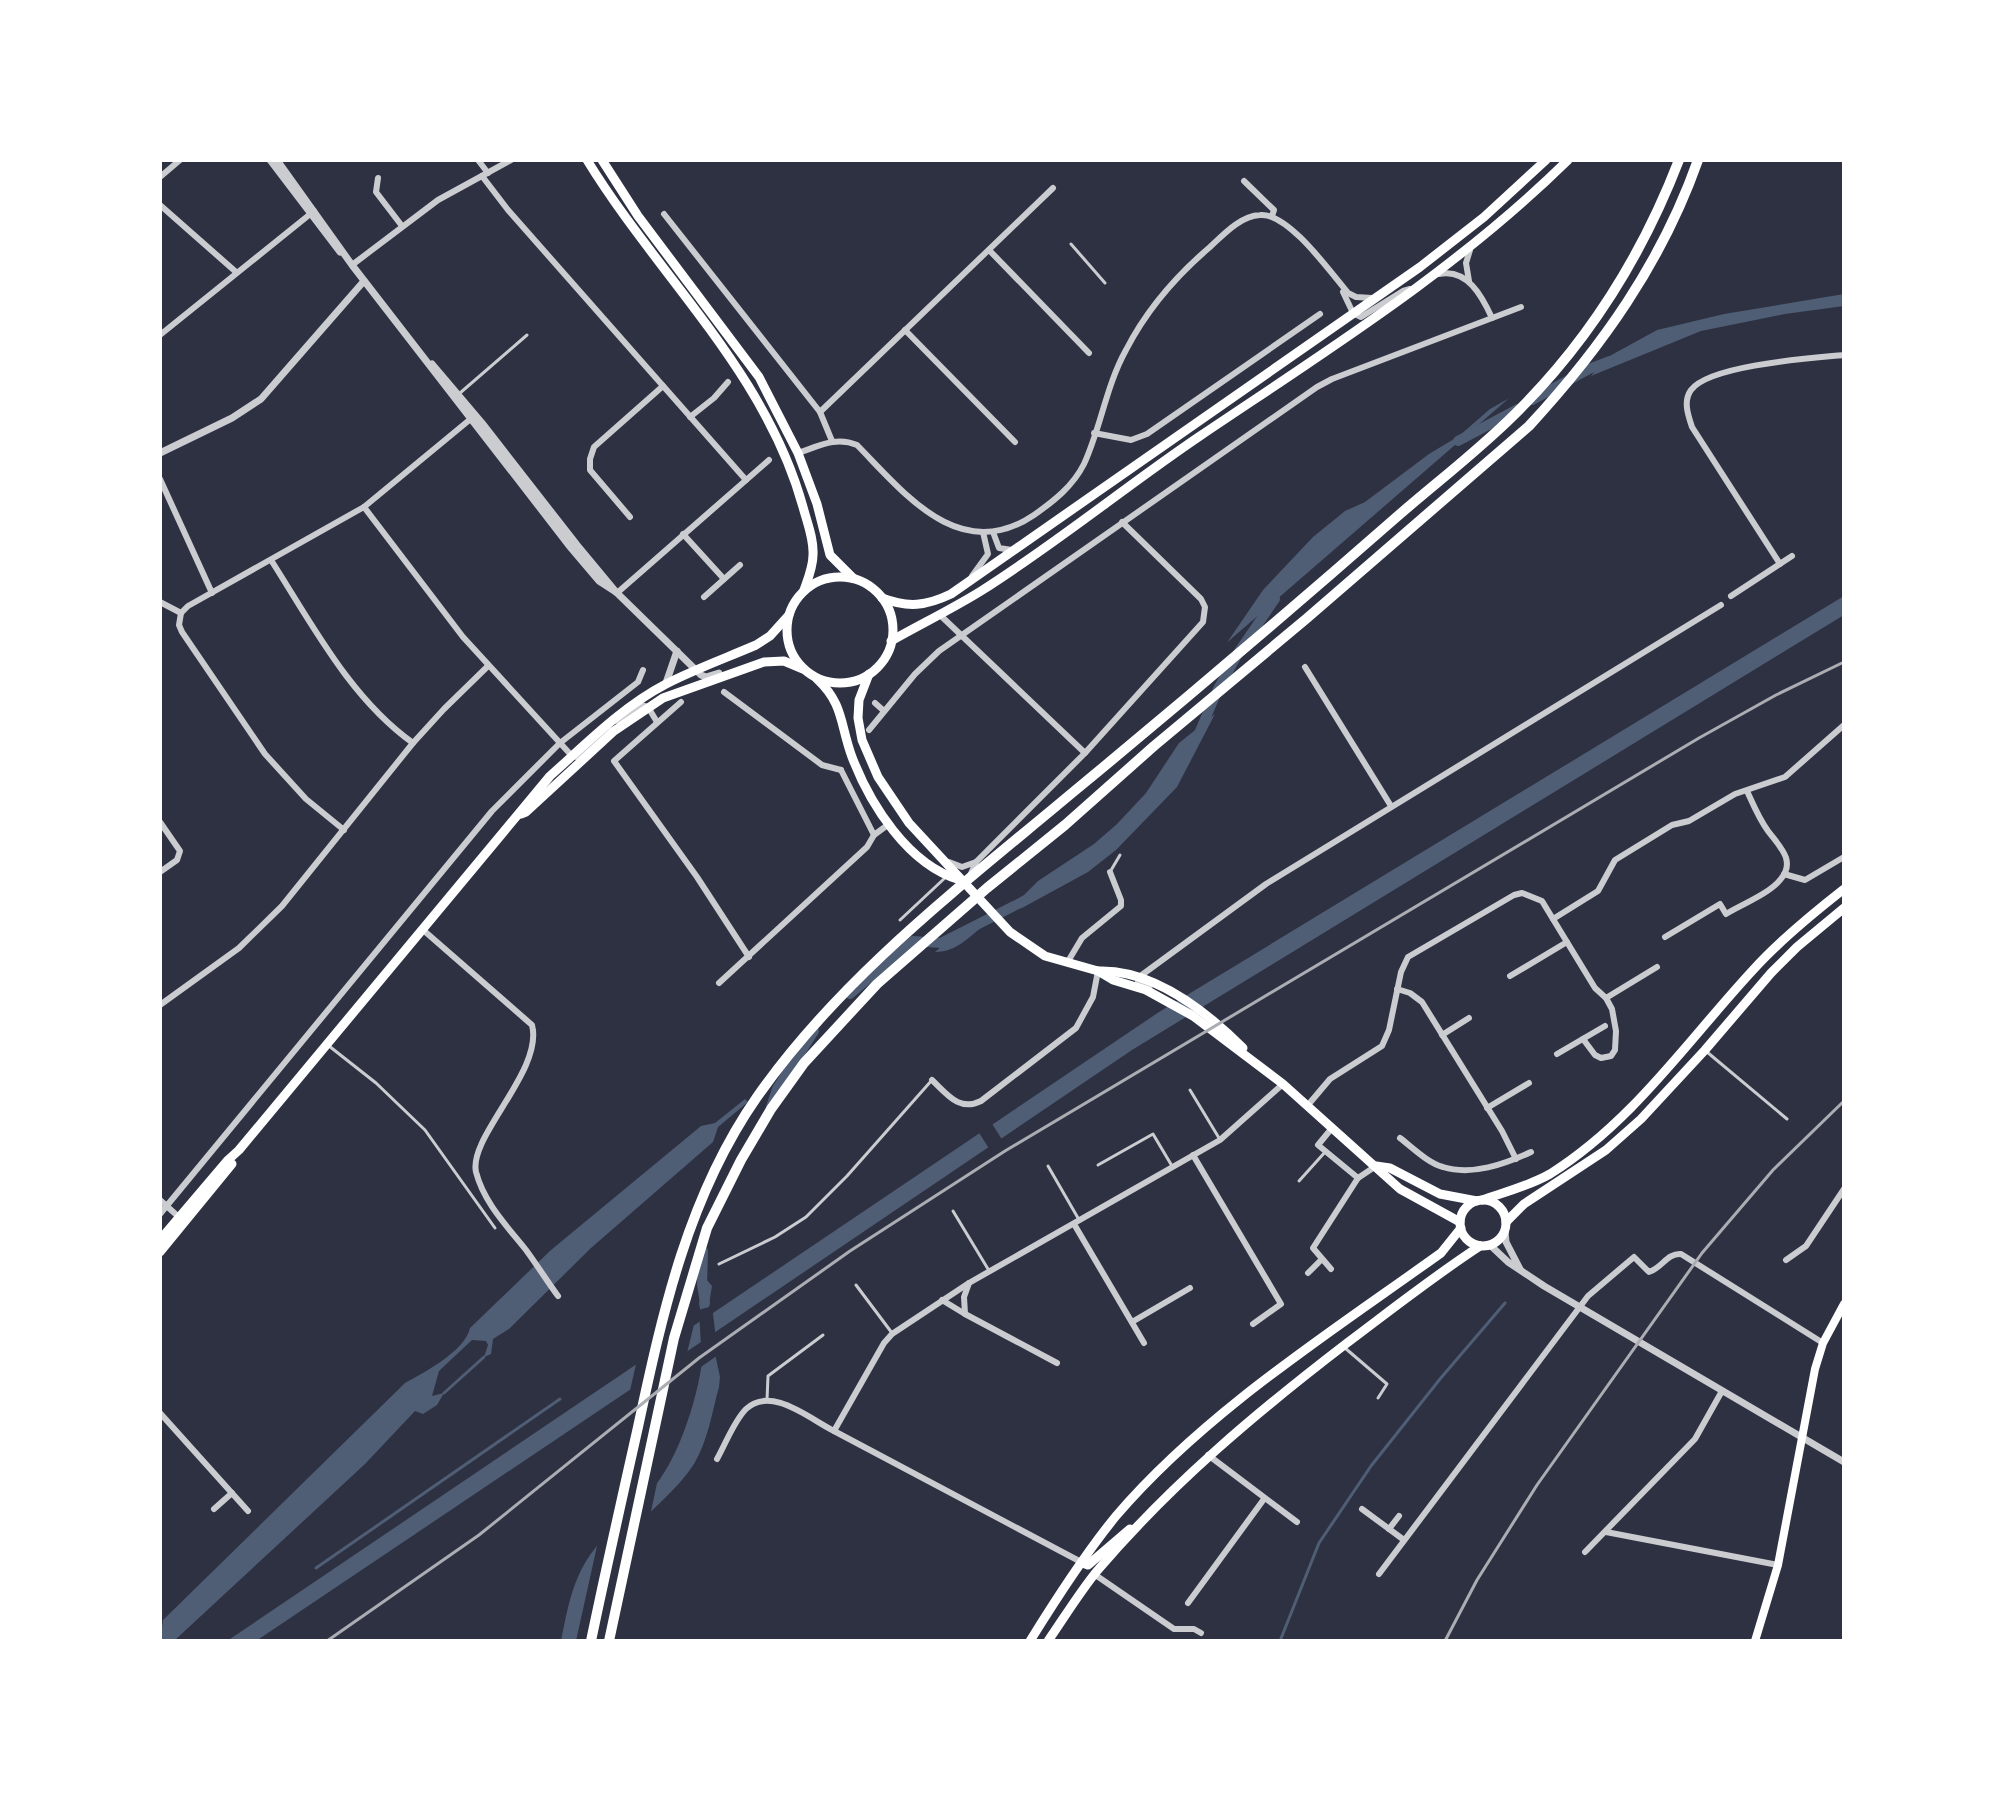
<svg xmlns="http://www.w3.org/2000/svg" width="2004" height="1801" font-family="Jost,sans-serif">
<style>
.water{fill:#4f5d75}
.pier{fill:#2d3142}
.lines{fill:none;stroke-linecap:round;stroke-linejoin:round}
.stream{stroke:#4f5d75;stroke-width:3}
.canal{stroke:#4f5d75;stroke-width:10}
.service{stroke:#caccd0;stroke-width:3}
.minor{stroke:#caccd0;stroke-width:6}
.tertiary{stroke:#caccd0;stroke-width:7}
.secondary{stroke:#fff;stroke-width:8}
.primary{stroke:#fff;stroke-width:9}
.motorway{stroke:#fff;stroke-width:10}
.rail{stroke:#abadb3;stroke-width:3}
</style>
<rect width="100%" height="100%" fill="#2d3142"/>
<g class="water">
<path d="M1844 294V306L1785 314 1701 331 1591 376 1606 358 1657 330 1724 314Z"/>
<path d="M1513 396 1226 644 1263 590 1313 537 1345 511 1365 502 1429 454 1459 436 1490 409Z"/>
<path d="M1844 596V615L1132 1050 711 1335 720 1377 719 1387C712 1412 708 1441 694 1464 671 1499 634 1521 611 1557 601 1571 595 1621 590 1641H561C567 1611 572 1581 590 1555 610 1526 640 1507 660 1479 684 1445 703 1381 704 1340L256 1641H227L702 1320 699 1303 706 1279 712 1286 709 1304 710 1315 1159 1012Z"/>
<path d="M1215 714 1177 787 1116 850 1088 872 1022 908 1004 914 999 909 1024 895 1038 881 1094 844 1117 824 1146 793 1179 743Z"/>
<path d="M981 919 986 924C969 936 958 952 935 952L965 927Z"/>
<path d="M745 1099 748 1102 718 1127 713 1142 591 1248 509 1329 493 1339 491 1354 484 1357 488 1345 486 1341 472 1340 439 1371 432 1396 444 1393 437 1405 423 1414 415 1411 365 1464 175 1640 160 1641 163 1620 405 1383C425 1372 465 1351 470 1328L551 1250 701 1126 715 1123Z"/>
</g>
<g class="pier">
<path d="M1515 393 1516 399 1459 449 1229 647 1223 646Z"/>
<path d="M989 1119 1003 1141 990 1150 976 1128Z"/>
<path d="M712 1306 718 1355 698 1369 701 1346 699 1310Z"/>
<path d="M695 1320 686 1357 629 1395 637 1360Z"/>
<path d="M660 1469 650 1516 613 1561 595 1641H576L599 1537 657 1476Z"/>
</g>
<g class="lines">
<g class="stream">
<path d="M444 1393 484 1357"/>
<path d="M316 1568 560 1399"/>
<path d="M1280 1641 1319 1543 1371 1466 1440 1379 1505 1303"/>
</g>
<g class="canal">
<path d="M1532 400 1589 369 1610 361"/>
<path d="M1458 441 1518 409"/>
<path d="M1200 731 1218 689 1240 650 1275 599"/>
<path d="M850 994 913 941 941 943 1014 906"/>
<path d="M771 1107 777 1089 814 1031"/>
<path d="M703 1251 702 1285 705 1303"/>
</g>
<g class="service">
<path d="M1071 244 1105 283"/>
<path d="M460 393 527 335"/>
<path d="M1110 872 1120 855"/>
<path d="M900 920 947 876"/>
<path d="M329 1046 376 1083 425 1130 495 1228"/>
<path d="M1707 1052 1787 1119"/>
<path d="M1190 1090 1219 1138"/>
<path d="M1098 1165 1153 1134 1172 1166"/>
<path d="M1048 1166 1078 1218"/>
<path d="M1299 1181 1326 1151"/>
<path d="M953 1211 988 1269"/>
<path d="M719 1264 775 1237 806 1217 847 1176 932 1080"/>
<path d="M856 1285 892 1333"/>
<path d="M1345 1348 1387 1384 1378 1398"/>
<path d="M767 1400 768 1376 823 1335"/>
</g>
<g class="minor">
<path d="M478 160 488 173"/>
<path d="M482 176 508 210 746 480"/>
<path d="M160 177 180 160"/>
<path d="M378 178 376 192 402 226"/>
<path d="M1244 181 1274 210 1272 216"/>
<path d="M160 205 236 272"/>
<path d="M664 214 820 412 832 441"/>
<path d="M989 250 1089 353"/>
<path d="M352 265 438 200 511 160"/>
<path d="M1439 274C1467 268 1482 296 1492 318"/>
<path d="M1469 281 1466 263 1470 250"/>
<path d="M1343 292 1353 313 1361 317 1403 291 1410 289"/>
<path d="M905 330 1015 442"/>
<path d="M160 335 314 211"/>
<path d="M820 412 1053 188"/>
<path d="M690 417 714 398 728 382"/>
<path d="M1094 433 1131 440 1147 434 1320 314"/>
<path d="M798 453C819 446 836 436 857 445 905 494 960 565 1034 515 1054 501 1073 486 1084 464 1101 427 1106 386 1126 350 1146 311 1176 276 1210 247 1223 235 1240 216 1260 215 1288 212 1331 273 1348 293L1356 297 1372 298"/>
<path d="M160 479 212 593"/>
<path d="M364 507 463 637 572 756 577 757 609 730 613 731"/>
<path d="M630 517 590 470V459L594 447 663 386"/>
<path d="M993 532 999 548 1012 550"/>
<path d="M683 534 724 579"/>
<path d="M271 560C312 624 350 698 413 743"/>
<path d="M1780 564 1692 427C1688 415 1683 401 1691 390 1709 365 1812 358 1844 355"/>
<path d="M972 576 988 554 983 532"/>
<path d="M617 593 769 460"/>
<path d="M1731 596 1792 556"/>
<path d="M704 597 740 565"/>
<path d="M160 602 181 613"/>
<path d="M181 613 188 606 364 507 473 417"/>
<path d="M181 613 179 625 182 632 265 754 306 799 344 830"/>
<path d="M940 615 1085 753"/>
<path d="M1305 667 1391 806"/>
<path d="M724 692 822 765 841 770"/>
<path d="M681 702 614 761 697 877 749 957"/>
<path d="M875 703 884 711"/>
<path d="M613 720 619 721 642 705 648 707 657 722"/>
<path d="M869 730 915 674 939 651 1317 387 1332 379 1521 307"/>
<path d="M841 770 874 835"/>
<path d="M160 822 180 851 177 860 160 872"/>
<path d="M949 862 962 867 976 862"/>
<path d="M1784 874 1805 880 1844 857"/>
<path d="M970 876 976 862 1085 753 1203 622 1205 607 1201 599 1122 522"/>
<path d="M1553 919 1598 891 1615 860 1672 825 1689 821 1735 794 1785 777 1844 725"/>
<path d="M422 929 532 1025C544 1070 468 1137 476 1172 484 1203 507 1226 526 1250 537 1265 547 1281 558 1296"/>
<path d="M1665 937 1720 904 1726 914C1741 905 1770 893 1780 880 1797 861 1779 846 1768 831 1759 819 1753 804 1747 791"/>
<path d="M1067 963 1082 938 1121 906V900L1110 872"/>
<path d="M1510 976 1567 942"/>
<path d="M719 983 867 847 874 835 889 824"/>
<path d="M1397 989 1410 993 1422 1002 1502 1131 1516 1159"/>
<path d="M1150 992 1149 986 1138 982 1139 977 1266 884 1721 605"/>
<path d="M1606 998 1657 967"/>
<path d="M160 1005 239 948 282 906 413 743 444 709 488 666"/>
<path d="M1442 1035 1469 1018"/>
<path d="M1557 1054 1605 1026"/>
<path d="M932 1080C947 1094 959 1112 981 1101L1076 1028 1093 997 1098 971"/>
<path d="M1308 1105 1330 1079 1382 1046 1389 1030 1401 972 1408 957 1514 895 1522 893 1542 901 1595 988 1606 998 1612 1009 1616 1031 1615 1050 1611 1056 1601 1058 1595 1055 1583 1039"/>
<path d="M1487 1108 1529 1083"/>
<path d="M1332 1128 1318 1145 1358 1178"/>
<path d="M1400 1138C1413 1148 1428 1163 1443 1167 1472 1176 1505 1164 1531 1152"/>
<path d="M1193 1155 1281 1304 1253 1324"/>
<path d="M160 1200 181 1219"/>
<path d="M160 1214 492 811 560 743 638 682 643 670"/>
<path d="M1074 1224 1144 1343"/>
<path d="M1786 1260 1806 1246 1844 1189"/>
<path d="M1331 1269 1313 1248 1358 1178 1376 1166"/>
<path d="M1308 1273 1321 1260"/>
<path d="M969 1283 964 1297 965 1314 1057 1363"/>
<path d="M942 1300 965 1314"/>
<path d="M1132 1322 1190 1288"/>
<path d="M160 1413 248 1511"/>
<path d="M1208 1455 1297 1522"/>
<path d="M717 1459C726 1443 734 1421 746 1409 771 1385 811 1420 834 1431"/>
<path d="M214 1509 232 1493"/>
<path d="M1362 1509 1404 1540"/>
<path d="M1389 1529 1399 1516"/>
<path d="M1606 1532 1778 1565"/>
<path d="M1585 1552 1695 1439 1722 1391"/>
<path d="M1083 1563 834 1431 884 1343 892 1334 969 1283 1220 1140 1283 1084"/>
<path d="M1094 1574 1174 1629H1194L1201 1633"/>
<path d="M1379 1574 1588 1296 1634 1257 1649 1272C1662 1268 1667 1253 1681 1254L1823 1343"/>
<path d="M1188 1603 1264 1499"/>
</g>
<g class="tertiary">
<path d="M270 160 340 252"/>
<path d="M277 160 352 265 571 548 599 581 616 592"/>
<path d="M432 364 482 423 577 545 616 592 701 675 706 677 719 673"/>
<path d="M160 453 232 418 261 399 364 281"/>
<path d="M666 683 677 651"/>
<path d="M1505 1231 1506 1242 1520 1269"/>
<path d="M1490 1245 1508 1262 1544 1286 1844 1462"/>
</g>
<path class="secondary" d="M1755 1641 1778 1565 1815 1369 1823 1343 1844 1304"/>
<g class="primary">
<path d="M587 160C658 276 766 372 803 507 807 522 814 539 813 555 813 567 808 579 804 590"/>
<path d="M602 160 638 216 759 377 798 453 817 504 830 555 853 578"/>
<circle cx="840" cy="630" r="53"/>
<path d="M882 598C908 608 926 606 951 594L1420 267 1484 217 1546 160"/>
<path d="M891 641C921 624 952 609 981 591 1057 543 1126 486 1200 436 1329 349 1456 270 1568 160"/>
<path d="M869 674 859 700 858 718 862 740 878 777 909 823 1010 932 1045 956 1098 971 1113 980 1146 990 1193 1016 1283 1084 1400 1189 1460 1222"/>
<path d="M817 679C844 704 840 725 852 757 870 804 908 865 960 880"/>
<path d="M521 814 526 812 614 731 663 698 764 662 784 661 803 669"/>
<path d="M1098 971C1153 969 1206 1011 1243 1048"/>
<path d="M1376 1166 1390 1168 1440 1194 1477 1201"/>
<path d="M1482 1200C1505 1192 1529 1186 1550 1174 1633 1122 1688 1040 1753 970 1780 940 1812 914 1844 889"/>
<circle cx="1483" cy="1223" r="23"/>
<path d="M1506 1222 1524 1204 1606 1150 1641 1119 1705 1050 1771 973 1797 947 1844 908"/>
<path d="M160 1240 228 1160 239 1150 550 776C587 743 622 707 666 684 695 669 726 658 756 645L770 636 789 615"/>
<path d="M160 1252 232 1164"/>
<path d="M1083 1563 1088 1565 1130 1529"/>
<path d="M1030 1641C1056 1599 1084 1555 1116 1516 1205 1412 1331 1332 1441 1253L1461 1228"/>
<path d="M1048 1641C1064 1618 1079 1593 1097 1571 1171 1484 1257 1412 1347 1343 1391 1310 1434 1276 1480 1246"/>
</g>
<g class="motorway">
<path d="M591 1641C606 1569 622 1498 638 1427 663 1311 688 1196 757 1097 841 977 961 886 1072 793 1180 704 1287 613 1392 521 1433 485 1477 452 1515 414 1588 342 1642 256 1679 160"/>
<path d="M609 1641 674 1338 707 1228 741 1160 771 1109 804 1063 877 984 987 888 1065 825 1154 746 1306 619 1529 426C1602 347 1662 262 1698 160"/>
</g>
<g class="rail">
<path d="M327 1641 479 1535 699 1358 850 1251 1005 1151 1699 738 1776 695 1844 662"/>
<path d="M1445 1641 1477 1580 1537 1485 1702 1253 1773 1170 1844 1101"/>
</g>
</g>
<rect width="2004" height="1801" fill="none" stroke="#ffffff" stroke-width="324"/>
</svg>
